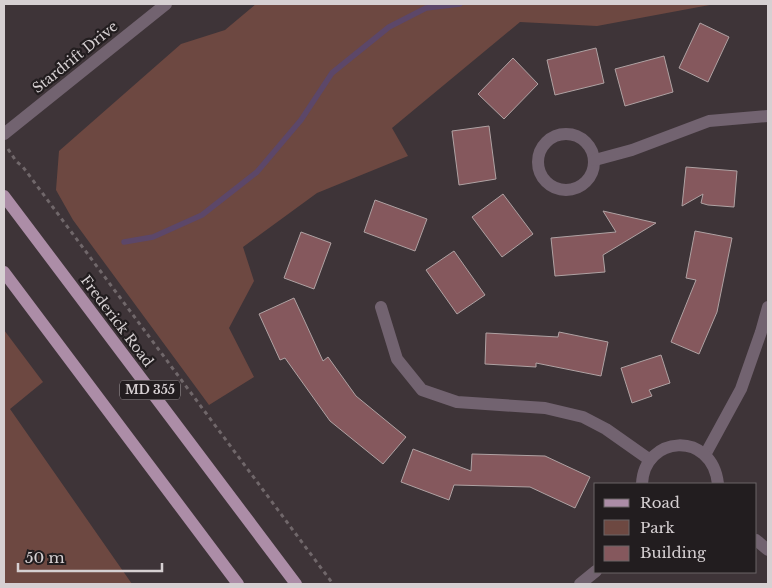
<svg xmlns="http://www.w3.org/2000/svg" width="772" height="588" font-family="'Libre Baskerville',serif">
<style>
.green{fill:#6d4841}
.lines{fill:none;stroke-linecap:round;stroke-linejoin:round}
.stream{stroke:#5c4769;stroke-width:5.5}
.building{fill:#85585d;stroke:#afa2a3}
.path{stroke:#70676a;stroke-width:3;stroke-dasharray:4 4;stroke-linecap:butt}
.street{stroke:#726370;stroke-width:12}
.primary{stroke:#ac8da7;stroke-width:12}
.labels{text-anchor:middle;stroke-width:4.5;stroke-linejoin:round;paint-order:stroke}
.shield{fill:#221d1f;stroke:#a09a9c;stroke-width:1}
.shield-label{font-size:12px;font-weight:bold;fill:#d6d0d2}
.street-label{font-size:14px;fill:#d6d0d2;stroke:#221d1f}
</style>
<rect width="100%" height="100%" fill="#3e3438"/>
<g class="green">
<path d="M256 4H715L597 26 520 22 392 128 408 156 317 193 243 247 254 281 229 328 254 377 209 405 73 220 56 190 59 151 181 44 225 30Z"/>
<path d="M4 330 43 382 10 409 132 584H4Z"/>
</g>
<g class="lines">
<path class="stream" d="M124 242 153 237 202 215 257 172 301 120 332 73 389 27 426 8 460 4"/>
</g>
<g class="building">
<path d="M700 23 729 37 708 82 679 68Z"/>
<path d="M596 48 604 83 555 95 547 60Z"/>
<path d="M664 56 673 92 625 106 615 69Z"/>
<path d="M513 58 538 84 504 119 478 94Z"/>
<path d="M489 126 496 179 459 185 452 131Z"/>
<path d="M686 167 737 171 734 207 708 205 701 203 703 194 682 206Z"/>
<path d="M503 194 533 234 502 257 472 217Z"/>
<path d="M375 200 427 219 415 251 364 232Z"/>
<path d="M603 211 656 223 603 255 605 272 555 276 551 238 616 232Z"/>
<path d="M695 231 732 238 717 312 699 354 671 342 696 280 686 278Z"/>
<path d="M301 232 331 243 314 289 284 278Z"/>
<path d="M454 251 485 295 457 314 426 270Z"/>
<path d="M294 298 323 361 328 357 356 396 406 437 383 464 330 421 285 358 280 360 259 314Z"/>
<path d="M559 332 608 342 601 376 536 363V367L485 364 486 333 558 337Z"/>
<path d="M661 355 670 383 649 390 652 396 632 403 621 368Z"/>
<path d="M413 449 471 471 472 454 545 456 590 477 575 508 530 487 454 485 449 500 401 482Z"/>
</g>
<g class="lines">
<path class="path" d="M8 149 16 161 23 167 333 584"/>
<g class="street">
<circle cx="566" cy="162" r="28"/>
<path d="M4 134 166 4"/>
<path d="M595 160 632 150 709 121 768 116"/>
<path d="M381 307 397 359 422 390 457 402 545 408 583 417 606 429 650 460"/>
<path d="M705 455 741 389 761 332 768 307"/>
<path d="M642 484C644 435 712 430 718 484"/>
<path d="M756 540 768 550"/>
<path d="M580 584 596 571"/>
</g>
<g class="primary">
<path d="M4 196 296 584"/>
<path d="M4 272 238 584"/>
</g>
</g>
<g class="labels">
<rect class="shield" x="120" y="380.5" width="60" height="19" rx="4"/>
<g class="shield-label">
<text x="150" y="394">MD 355</text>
</g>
<g class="street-label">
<text transform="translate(75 57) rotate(-39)" y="5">Stardrift Drive</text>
<text transform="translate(117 321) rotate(53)" y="5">Frederick Road</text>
</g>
</g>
<rect width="772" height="588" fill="none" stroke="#d6d0d2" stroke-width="10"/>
<rect x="594" y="483" width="162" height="90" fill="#221d1f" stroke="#6a6567"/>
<rect x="604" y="499" width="25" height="8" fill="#ac8da7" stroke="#6a6567"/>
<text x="640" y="508" font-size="15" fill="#d6d0d2">Road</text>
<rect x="604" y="520" width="25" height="15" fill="#6d4841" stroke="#6a6567"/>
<text x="640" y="533" font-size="15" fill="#d6d0d2">Park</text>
<rect x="604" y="546" width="25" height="15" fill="#85585d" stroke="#6a6567"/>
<text x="640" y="558" font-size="15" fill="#d6d0d2">Building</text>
<path d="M18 563v8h144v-8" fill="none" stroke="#d6d0d2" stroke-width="2.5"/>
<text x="25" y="563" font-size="15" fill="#d6d0d2" stroke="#221d1f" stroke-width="4" paint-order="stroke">50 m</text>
</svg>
